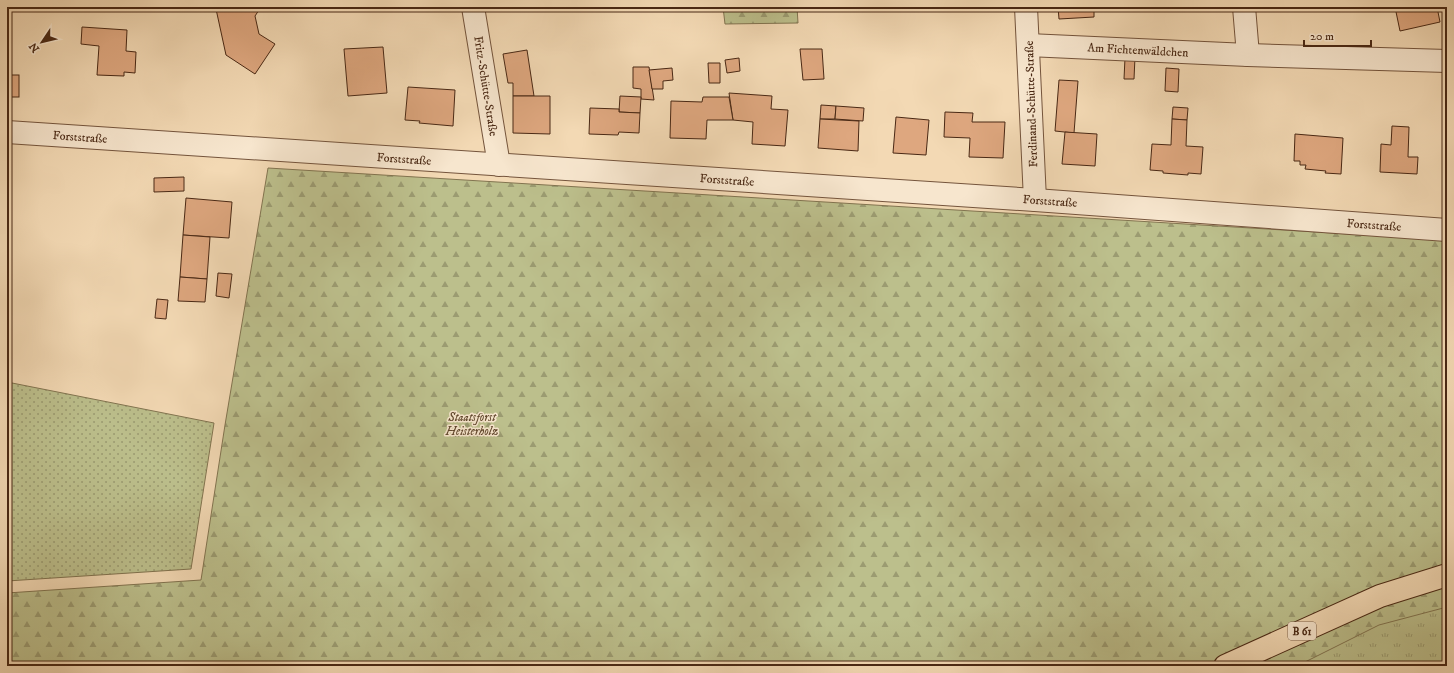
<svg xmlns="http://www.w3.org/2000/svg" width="1454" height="673" font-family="'IM FELL DW Pica',serif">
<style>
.grass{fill:url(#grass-dots);stroke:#827450}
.forest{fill:url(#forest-firs);stroke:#827450}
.park{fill:url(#park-tufts);stroke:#827450}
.building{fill:#dea77f;stroke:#492814}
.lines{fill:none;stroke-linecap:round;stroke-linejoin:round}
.minor-casing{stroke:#74543c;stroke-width:24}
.major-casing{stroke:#492814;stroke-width:24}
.minor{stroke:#f7e6ce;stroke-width:22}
.major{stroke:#f3d9b4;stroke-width:22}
.labels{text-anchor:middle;stroke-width:3;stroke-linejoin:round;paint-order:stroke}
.shield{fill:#f7e6ce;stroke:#7d614c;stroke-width:1}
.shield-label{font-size:11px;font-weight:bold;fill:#492814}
.street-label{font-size:12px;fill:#492814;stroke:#f7e6ce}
.park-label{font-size:12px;font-style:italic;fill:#60462c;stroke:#f7e6ce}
</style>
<defs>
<pattern id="grass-dots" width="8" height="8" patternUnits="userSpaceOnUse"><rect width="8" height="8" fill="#bcbf8c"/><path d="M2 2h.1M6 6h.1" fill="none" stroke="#9b9b71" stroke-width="1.8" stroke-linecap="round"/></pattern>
<pattern id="forest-firs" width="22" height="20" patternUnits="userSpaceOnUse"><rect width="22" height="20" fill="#bcbf8c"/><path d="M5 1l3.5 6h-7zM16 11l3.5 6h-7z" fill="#9b9b71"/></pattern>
<pattern id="park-tufts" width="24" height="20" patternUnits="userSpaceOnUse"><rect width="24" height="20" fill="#bcbf8c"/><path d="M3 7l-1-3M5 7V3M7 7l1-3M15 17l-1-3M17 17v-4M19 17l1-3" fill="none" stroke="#9b9b71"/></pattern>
</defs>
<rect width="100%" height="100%" fill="#f3d9b4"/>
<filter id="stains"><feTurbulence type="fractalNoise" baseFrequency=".005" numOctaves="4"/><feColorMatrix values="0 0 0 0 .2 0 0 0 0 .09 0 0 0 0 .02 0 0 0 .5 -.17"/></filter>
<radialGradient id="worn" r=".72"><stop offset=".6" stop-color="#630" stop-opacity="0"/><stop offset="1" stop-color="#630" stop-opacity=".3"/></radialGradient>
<path class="grass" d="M7 382 214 423 191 569 7 581Z"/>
<g class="forest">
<path d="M723 7H797L798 23 725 24Z"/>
<path d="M268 168 1447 240V666H7V593L201 580 225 425Z"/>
</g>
<path class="park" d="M1447 607V666H1297L1379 625Z"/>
<g class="building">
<path d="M217 7H261L255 16 259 34 275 44 255 74 226 55 216 9Z"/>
<path d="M923 7H935V9L923 10Z"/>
<path d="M1057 7H1094V17L1059 19 1058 7Z"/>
<path d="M1395 7H1437L1440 22 1400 31Z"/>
<path d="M82 27 127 30 126 51 136 52 135 73 124 72V76L97 75 99 46 81 44Z"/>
<path d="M383 47 387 93 348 96 344 49Z"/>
<path d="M800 49H822L824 79 803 80Z"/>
<path d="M527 50 534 96H513V83H508L503 54Z"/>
<path d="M1135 57 1134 79H1124L1125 58Z"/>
<path d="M739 58 740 71 727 73 725 60Z"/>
<path d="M708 63H720V83H709Z"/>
<path d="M633 67H649L654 100 641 99V89L633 88Z"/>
<path d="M672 68 673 80 663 81V89H652L649 70Z"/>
<path d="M1166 68 1179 69 1178 92 1165 91Z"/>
<rect x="7" y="75" width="12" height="22"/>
<path d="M1059 80 1078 81 1074 133 1055 131Z"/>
<path d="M408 87 455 90 453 126 419 123 420 121 405 120Z"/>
<path d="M729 93 772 96 771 109 788 110 785 146 752 144 753 122 733 120Z"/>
<path d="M513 96H550V134L513 133Z"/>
<path d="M620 96 641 97 640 113 619 112Z"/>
<path d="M703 97H729L733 120H707L706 139 670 138 671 101 702 102Z"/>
<path d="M821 105 836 106 835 119H820Z"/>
<path d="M836 106 864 108 863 121 835 119Z"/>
<path d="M1173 107 1188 108 1187 120 1172 119Z"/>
<path d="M590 108 619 109V112L640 113 639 133 619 132 618 135 589 134Z"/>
<path d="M945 112 973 113 972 122H1005L1003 158 969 157 970 138 944 137Z"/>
<path d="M896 117 929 120 926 155 893 153Z"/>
<path d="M820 119 859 121 858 151 818 148Z"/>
<path d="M1172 119 1187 120 1186 146 1203 147 1201 174 1188 173V175L1163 173V171L1150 170 1152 144 1171 145Z"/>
<path d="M1392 126 1409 127 1408 157H1418L1417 174 1380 172 1381 144 1391 145Z"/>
<path d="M1065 132 1097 134 1095 166 1062 164Z"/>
<path d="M1295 134 1343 138 1341 174 1325 173 1326 171 1305 169 1306 165H1300V161H1294Z"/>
<path d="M184 177V191L154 192V178Z"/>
<path d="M186 198 232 202 229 238 183 235Z"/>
<path d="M183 235 210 237 207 279 180 277Z"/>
<path d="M218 273 232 274 229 298 216 296Z"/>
<path d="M180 277 207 279 205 302 178 301Z"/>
<path d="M157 299 168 300 166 319 155 318Z"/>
</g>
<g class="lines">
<g class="minor-casing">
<g id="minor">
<path d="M473 7 499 165"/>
<path d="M1026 7 1035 200"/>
<path d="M1244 7 1248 55"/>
<path d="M1028 45 1248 55 1447 61"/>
<path d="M7 132 1035 200 1447 230"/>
</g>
</g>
<g class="major-casing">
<path id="major" d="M1225 666 1380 596 1447 575"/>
</g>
<use href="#minor" class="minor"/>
<use href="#major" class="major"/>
</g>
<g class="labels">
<rect class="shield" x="1288" y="622" width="28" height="18" rx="3"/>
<g class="shield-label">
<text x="1302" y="635">B 61</text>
</g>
<g class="street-label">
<text transform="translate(1138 50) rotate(3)" y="4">Am Fichtenwäldchen</text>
<text transform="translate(486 86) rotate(81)" y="4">Fritz-Schütte-Straße</text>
<text transform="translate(1031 104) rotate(-92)" y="4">Ferdinand-Schütte-Straße</text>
<text transform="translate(80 137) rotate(4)" y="4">Forststraße</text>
<text transform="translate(404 159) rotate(4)" y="4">Forststraße</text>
<text transform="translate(727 180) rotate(4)" y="4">Forststraße</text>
<text transform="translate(1050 201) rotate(4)" y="4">Forststraße</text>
<text transform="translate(1374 225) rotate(4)" y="4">Forststraße</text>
</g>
<g class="park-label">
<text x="472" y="421">Staatsforst<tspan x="472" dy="14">Heisterholz</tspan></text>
</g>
</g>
<rect width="1454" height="673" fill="none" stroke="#f3d9b4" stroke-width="24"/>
<rect x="8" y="8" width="1438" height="657" fill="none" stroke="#492814" stroke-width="2"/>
<rect x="12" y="12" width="1430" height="649" fill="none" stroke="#492814"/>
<g transform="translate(42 42) rotate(235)" stroke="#f7e6ce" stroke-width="3" paint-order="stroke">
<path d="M0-3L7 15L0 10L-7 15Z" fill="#492814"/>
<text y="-6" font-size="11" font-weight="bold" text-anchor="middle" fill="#492814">N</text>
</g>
<path d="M1304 40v6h67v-6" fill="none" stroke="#492814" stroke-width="2"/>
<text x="1310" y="40" font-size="12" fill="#492814" stroke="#f7e6ce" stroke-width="3" paint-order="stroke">20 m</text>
<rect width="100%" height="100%" filter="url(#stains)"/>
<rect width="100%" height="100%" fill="url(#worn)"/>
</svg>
